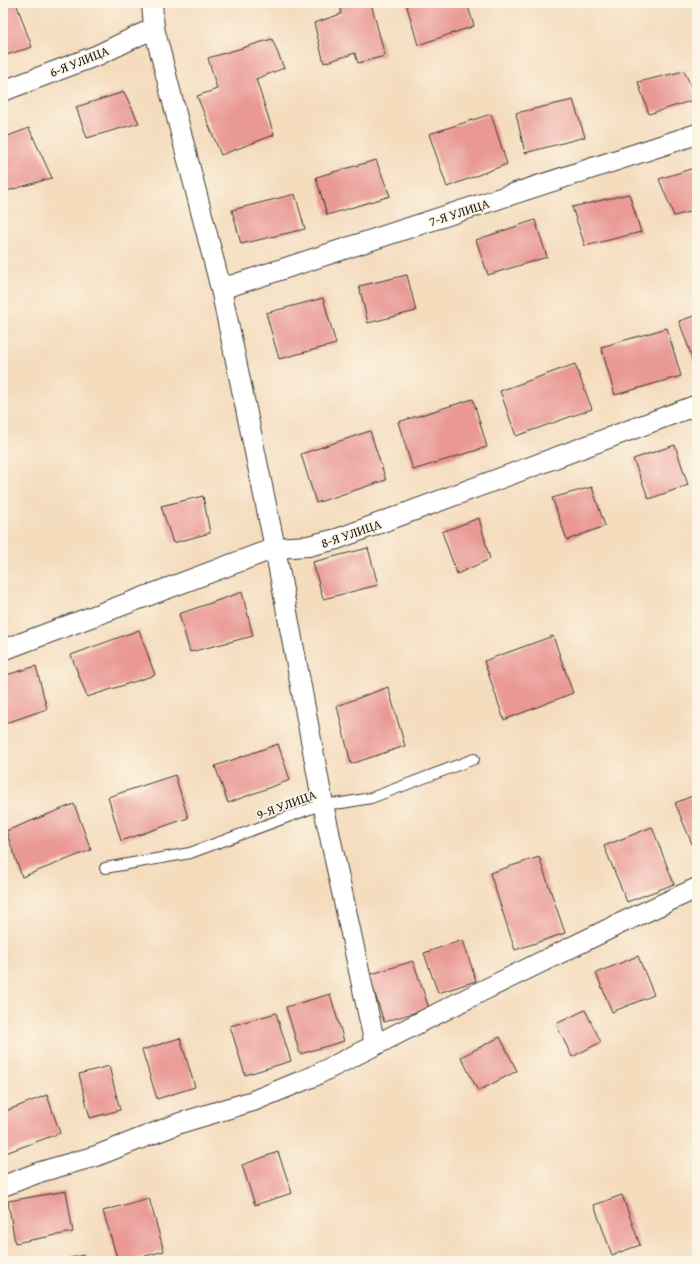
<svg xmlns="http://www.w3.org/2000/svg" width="700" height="1264" font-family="'Gentium Book Plus',serif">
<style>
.building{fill:#e99894}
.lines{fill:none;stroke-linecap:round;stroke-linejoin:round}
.service-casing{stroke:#3c3934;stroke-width:12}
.minor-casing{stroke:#3c3934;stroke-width:22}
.service{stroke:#fff;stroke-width:10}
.minor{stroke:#fff;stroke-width:20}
.labels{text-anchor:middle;stroke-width:3.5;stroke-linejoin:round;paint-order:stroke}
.street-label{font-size:13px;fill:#1c1c1c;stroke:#fcf5e5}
</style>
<rect width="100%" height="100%" fill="#fcf5e5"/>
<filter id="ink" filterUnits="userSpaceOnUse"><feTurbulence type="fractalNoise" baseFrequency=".025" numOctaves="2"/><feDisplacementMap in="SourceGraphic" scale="8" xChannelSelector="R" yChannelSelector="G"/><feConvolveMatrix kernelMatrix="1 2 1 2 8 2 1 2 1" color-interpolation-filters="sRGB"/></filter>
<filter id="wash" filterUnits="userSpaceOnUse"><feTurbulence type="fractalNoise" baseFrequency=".012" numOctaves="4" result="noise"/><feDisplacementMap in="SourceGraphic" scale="16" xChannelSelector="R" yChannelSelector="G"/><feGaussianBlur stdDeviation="0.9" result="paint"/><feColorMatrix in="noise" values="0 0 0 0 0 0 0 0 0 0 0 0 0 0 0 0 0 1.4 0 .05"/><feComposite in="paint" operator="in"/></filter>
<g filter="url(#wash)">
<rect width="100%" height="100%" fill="#f4dcbd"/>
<g id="blocks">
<g class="building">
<path d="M3 3H16L32 47 3 56Z"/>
<path d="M341 3H371L385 56 358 63 355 53 324 63 314 23 341 14Z"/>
<path d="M406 3H467L474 26 418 45Z"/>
<path d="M272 39 284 68 256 79 274 135 221 155 197 96 217 89 208 58Z"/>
<path d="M684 71 697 99 649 114 638 82Z"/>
<path d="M124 92 139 123 87 138 76 107Z"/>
<path d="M573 100 585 137 525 153 516 113Z"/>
<path d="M491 114 507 164 447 187 429 134Z"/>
<path d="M29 128 52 178 3 192V138Z"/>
<path d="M376 160 390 196 327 215 316 177Z"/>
<path d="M697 167V210L674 216 659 179Z"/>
<path d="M295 194 305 229 241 244 232 210Z"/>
<path d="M629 194 641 232 585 246 572 207Z"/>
<path d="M535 220 547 257 488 275 476 240Z"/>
<path d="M407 275 416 311 368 323 359 286Z"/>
<path d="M323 298 336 344 279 359 266 313Z"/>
<path d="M697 315V362L694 363 679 321Z"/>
<path d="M667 328 681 376 615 395 601 347Z"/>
<path d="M575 364 592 409 516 436 500 391Z"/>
<path d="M473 399 487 447 413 470 398 422Z"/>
<path d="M370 431 386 480 316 503 301 454Z"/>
<path d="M675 445 688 485 649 499 633 459Z"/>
<path d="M592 487 605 526 567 540 552 498Z"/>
<path d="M203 496 210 533 173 543 161 506Z"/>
<path d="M479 518 490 559 457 574 442 532Z"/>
<path d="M368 548 378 585 323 599 313 562Z"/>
<path d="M242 592 253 636 190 652 179 614Z"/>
<path d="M139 630 155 675 87 697 71 655Z"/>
<path d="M553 636 573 693 504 720 484 661Z"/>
<path d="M36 666 47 709 3 724V676Z"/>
<path d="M388 687 405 746 351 764 337 706Z"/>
<path d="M278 744 290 780 228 803 215 766Z"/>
<path d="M175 775 188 818 121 841 108 797Z"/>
<path d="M697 794V856L675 803Z"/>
<path d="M74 804 91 850 22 877 6 831Z"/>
<path d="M652 827 674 884 627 902 604 846Z"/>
<path d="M539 857 565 933 515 950 490 873Z"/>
<path d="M463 940 476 981 438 993 424 953Z"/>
<path d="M638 956 654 995 612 1012 596 973Z"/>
<path d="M413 961 429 1008 384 1022 369 975Z"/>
<path d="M330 994 344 1041 300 1054 286 1007Z"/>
<path d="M585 1010 601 1042 572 1057 556 1024Z"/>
<path d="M276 1013 291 1061 245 1075 230 1026Z"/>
<path d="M500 1037 517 1071 478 1091 461 1057Z"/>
<path d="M180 1038 195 1087 157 1099 142 1050Z"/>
<path d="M109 1066 120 1110 90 1118 79 1074Z"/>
<path d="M47 1095 60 1133 3 1154V1112Z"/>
<path d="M278 1152 292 1193 255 1205 242 1165Z"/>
<path d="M66 1191 73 1232 15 1243 8 1201Z"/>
<path d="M622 1195 640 1245 612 1255 594 1205Z"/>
<path d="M149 1198 164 1251 127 1261H118L103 1211Z"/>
<path d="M84 1255 85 1261H61V1260Z"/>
</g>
</g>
</g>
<g filter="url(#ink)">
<use href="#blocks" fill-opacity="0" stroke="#3c3934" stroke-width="1"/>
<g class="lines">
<g class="service-casing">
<path id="service" d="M105 868 190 853 323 804 342 803 371 798 474 759"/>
</g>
<g class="minor-casing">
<g id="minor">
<path d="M152 3 154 28 221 289 275 548 323 804 375 1045"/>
<path d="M3 91 98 55 154 28"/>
<path d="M221 289 697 134"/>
<path d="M3 650 275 548 308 546 337 539 697 405"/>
<path d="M3 1186 40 1172 96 1156 180 1123 253 1101 314 1076 480 992 617 925 697 888"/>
</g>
</g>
<use href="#service" class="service"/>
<use href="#minor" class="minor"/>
</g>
</g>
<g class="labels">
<g class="street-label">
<text transform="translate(79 61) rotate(-22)" y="5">6-Я УЛИЦА</text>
<text transform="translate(459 212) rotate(-18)" y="5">7-Я УЛИЦА</text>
<text transform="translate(351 533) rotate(-19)" y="5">8-Я УЛИЦА</text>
<text transform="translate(286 804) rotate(-20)" y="5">9-Я УЛИЦА</text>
</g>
</g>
<rect width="700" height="1264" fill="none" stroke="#fcf5e5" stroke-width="16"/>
</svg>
